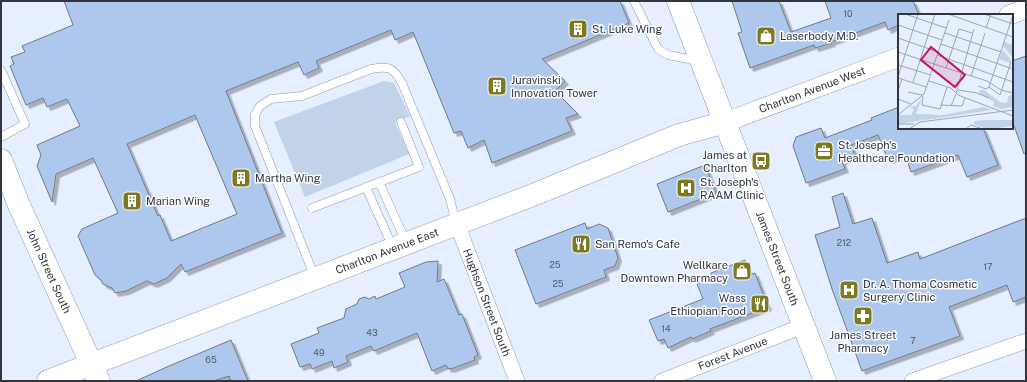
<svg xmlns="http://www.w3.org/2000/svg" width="1027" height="382" font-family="'Public Sans',sans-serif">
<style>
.green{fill:#c1d2e9}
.building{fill:#adc7ed;stroke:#707987;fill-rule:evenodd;filter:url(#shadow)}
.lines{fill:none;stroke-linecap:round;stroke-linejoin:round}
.service-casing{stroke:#909aa8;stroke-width:9}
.minor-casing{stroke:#909aa8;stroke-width:16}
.tertiary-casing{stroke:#909aa8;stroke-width:20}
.secondary-casing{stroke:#909aa8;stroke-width:23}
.service{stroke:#fff;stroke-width:8}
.minor{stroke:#fff;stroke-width:15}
.tertiary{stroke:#fff;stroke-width:19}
.secondary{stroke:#fff;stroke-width:22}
.labels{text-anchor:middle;stroke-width:3;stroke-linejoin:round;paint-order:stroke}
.number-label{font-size:9px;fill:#515a68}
.poi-label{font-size:11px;fill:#32363c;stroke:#fafcff;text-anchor:start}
.street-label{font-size:11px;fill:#32363c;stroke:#fafcff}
.inset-road{fill:none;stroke:#9da5b1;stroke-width:1}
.view{fill:#c2185b;fill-opacity:0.15;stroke:#c2185b;stroke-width:2}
.inset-edge{fill:none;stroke:#32363c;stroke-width:2}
</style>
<defs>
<filter id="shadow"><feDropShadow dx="3.5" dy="3.5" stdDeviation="0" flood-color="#0004"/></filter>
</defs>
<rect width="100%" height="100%" fill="#e5efff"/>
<path class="green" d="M384 81 394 83 410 116 395 123 409 154 305 197 274 122Z"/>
<g class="building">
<path d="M64 1H620L629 23 542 59 565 81 555 91 578 114 566 118 572 131 492 163 484 140 468 148 461 131 454 133 413 32 395 40 391 30 316 61 319 68 304 75 298 62 226 91 282 233 185 272 181 264 167 278 154 284 147 281 126 291 115 293 112 288 103 284 101 280 95 275 78 236 82 229 118 213 93 158 56 174 52 202 37 166 41 155 37 145 80 126 67 99 47 107 43 98 26 105 10 66 14 64 11 57 25 52 22 46 73 25ZM195 115 237 214 171 241 160 215 158 216 127 144Z"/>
<path d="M732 1H779L791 32 831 18 825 1H913L919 15H899V25L888 30 885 22 831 42 832 43 815 48 814 45 750 68 738 33 742 32Z"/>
<path d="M1026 56V153L1024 154 1012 120V61Z"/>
<path d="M899 107V128H983L998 165 967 177 958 155 911 172 905 154 888 160 878 135 851 145 855 156 842 161 845 169 806 183 793 146 796 137 821 128 825 138 872 120 871 118Z"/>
<path d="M705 165 716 193 668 212 657 184Z"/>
<path d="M843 193 853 224 872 218 887 263 918 252 920 259 1026 218V297L1013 302 1007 285 949 307 960 336 862 371 832 289 815 235 840 227 832 197Z"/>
<path d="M585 223 587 229 599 224 608 228 618 258 615 266 604 270 606 277 536 304 515 250Z"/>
<path d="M745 260 750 275 755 273 768 307 710 329 711 331 692 339 691 337 668 348 664 339 658 341 649 320 703 299 697 284 712 278 711 273Z"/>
<path d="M438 261 437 282 444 279 459 315 462 314 478 355 474 357 475 360 451 369 450 368 448 369 446 365 432 371 417 333 374 351 371 346 346 356 348 362 334 368 332 361 312 369 310 364 300 367 291 344 319 333 317 328 344 318 346 309 357 304 359 299 365 297 369 299 375 296 376 299 405 287 399 273 426 262Z"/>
<path d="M231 340 248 381H231L229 376 214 381H136L169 366Z"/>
</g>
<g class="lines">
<g class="service-casing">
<g id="service">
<path d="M634 1 658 49 668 55 699 61"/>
<path d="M1 70 25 124 1 137"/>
<path d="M379 182 406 242"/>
<path d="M366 187 393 248"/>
<path d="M312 208 419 167 401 122"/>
<path d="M315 278 255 126V115L260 106 271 99 302 96 371 69C389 66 393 67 402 83L450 199 456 223"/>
</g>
</g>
<g class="minor-casing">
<g id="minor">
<path id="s1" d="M457 224 517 381"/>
<path id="s2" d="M662 381 803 326"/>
<path d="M912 381 1026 341"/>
</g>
</g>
<g class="tertiary-casing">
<g id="tertiary">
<path d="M1009 15 1026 9"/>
<path id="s3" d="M726 122 899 57"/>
</g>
</g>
<g class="secondary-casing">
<g id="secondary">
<path id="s4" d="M678 1 825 381"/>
<path id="s5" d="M1 160 19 205 99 381"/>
<path id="s6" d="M48 381 538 193 679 135 726 122"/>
</g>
</g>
<use href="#service" class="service"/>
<use href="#minor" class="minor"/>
<use href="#tertiary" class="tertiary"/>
<use href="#secondary" class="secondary"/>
</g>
<defs>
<g id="building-square" transform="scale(1)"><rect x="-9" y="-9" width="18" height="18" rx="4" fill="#7c7920" stroke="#fafcff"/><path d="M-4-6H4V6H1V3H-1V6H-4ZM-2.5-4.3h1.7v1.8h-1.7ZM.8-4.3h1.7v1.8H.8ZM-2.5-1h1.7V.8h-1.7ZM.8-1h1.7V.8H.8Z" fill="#fff"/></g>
<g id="shop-square" transform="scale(1)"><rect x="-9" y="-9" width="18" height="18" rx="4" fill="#7c7920" stroke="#fafcff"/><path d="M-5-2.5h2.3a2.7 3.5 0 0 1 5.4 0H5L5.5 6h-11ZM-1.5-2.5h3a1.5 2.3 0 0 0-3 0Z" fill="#fff"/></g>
<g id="office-square" transform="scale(1)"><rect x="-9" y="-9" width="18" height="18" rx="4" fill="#7c7920" stroke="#fafcff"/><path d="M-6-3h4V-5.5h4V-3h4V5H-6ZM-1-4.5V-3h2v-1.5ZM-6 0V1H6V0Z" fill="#fff"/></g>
<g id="bus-square" transform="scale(1)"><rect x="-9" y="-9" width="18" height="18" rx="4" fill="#7c7920" stroke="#fafcff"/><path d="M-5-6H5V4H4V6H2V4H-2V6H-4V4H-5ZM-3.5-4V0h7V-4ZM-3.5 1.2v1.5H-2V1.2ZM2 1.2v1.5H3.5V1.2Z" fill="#fff"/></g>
<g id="hospital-square" transform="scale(1)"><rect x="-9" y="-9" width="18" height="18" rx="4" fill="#7c7920" stroke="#fafcff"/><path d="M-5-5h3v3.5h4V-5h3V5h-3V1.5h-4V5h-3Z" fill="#fff"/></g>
<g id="restaurant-square" transform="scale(1)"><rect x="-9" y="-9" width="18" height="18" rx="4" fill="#7c7920" stroke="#fafcff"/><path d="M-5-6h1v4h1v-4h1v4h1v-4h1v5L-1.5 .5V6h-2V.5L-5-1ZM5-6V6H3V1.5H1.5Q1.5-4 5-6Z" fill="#fff"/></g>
<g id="pharmacy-square" transform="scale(1)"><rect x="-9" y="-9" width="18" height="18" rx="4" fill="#7c7920" stroke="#fafcff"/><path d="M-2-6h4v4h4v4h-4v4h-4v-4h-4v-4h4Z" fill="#fff"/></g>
</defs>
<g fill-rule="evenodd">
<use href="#building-square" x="578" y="29"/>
<use href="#shop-square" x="766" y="36"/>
<use href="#building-square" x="497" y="86"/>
<use href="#office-square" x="824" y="151"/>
<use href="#bus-square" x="761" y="161"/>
<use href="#building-square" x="241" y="178"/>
<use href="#hospital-square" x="686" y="188"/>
<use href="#building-square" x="132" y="201"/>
<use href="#restaurant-square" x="581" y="244"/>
<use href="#shop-square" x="742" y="271"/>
<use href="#hospital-square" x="849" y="290"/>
<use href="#restaurant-square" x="760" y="304"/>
<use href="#pharmacy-square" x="863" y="316"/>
</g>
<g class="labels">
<g class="number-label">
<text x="848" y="17">10</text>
<text x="844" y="246">212</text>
<text x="555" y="268">25</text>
<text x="988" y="270">17</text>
<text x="558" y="287">25</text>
<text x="666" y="332">14</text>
<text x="372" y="336">43</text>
<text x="913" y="344">7</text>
<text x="319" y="356">49</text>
<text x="211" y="363">65</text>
</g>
<g class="poi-label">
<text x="592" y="33">St. Luke Wing</text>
<text x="780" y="40">Laserbody M.D.</text>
<text x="511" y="84">Juravinski<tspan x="511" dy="13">Innovation Tower</tspan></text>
<text x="838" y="149">St. Joseph's<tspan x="838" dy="13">Healthcare Foundation</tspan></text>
<text x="747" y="159" text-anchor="end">James at<tspan x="747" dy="13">Charlton</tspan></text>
<text x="255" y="182">Martha Wing</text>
<text x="700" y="186">St. Joseph's<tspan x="700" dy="13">RAAM Clinic</tspan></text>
<text x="146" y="205">Marian Wing</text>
<text x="595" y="248">San Remo's Cafe</text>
<text x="728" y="269" text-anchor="end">Wellkare<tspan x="728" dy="13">Downtown Pharmacy</tspan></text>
<text x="863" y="288">Dr. A. Thoma Cosmetic<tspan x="863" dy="13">Surgery Clinic</tspan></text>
<text x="746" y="302" text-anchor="end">Wass<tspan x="746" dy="13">Ethiopian Food</tspan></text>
<text x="863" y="339" text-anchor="middle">James Street<tspan x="863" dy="13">Pharmacy</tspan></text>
</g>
<g class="street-label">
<text dy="4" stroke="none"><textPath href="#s3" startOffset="92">Charlton Avenue West</textPath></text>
<text dy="4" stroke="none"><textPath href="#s6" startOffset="363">Charlton Avenue East</textPath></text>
<text dy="4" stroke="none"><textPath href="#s4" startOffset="276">James Street South</textPath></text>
<text dy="4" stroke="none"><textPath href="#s5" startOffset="121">John Street South</textPath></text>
<text dy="4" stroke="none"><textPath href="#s1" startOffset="84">Hughson Street South</textPath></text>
<text dy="4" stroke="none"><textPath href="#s2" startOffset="76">Forest Avenue</textPath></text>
</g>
</g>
<g transform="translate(898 14)">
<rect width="115" height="115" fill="#e5efff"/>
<path d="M106 28 115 31V44L105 32ZM105 36 113 46 112 49 101 45ZM82 76H86L102 88 109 89 110 83 115 80V93L103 95 95 92 96 88 81 79ZM24 84 18 100 45 101 86 93 94 96 0 110V101H13L16 95 11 93 18 92ZM85 106H115V112L89 115 75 110 77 107Z" fill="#c1d2e9"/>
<path class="inset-road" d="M7 0 48 14M50 0 115 23M86 0 115 10M0 11 44 26M88 14 93 0M47 19 103 38M0 24 40 38M43 30 115 55M0 38 36 50M39 41 115 68M36 50 89 67 103 76 115 79M0 51 33 61M48 54 61 15 74 19M73 62 87 19M0 63 20 0M0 64 28 73M31 67 53 74M15 68 37 0M80 72 88 75 91 73M91 73 115 1M91 73 102 81 113 48M53 74 60 81 115 102M60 76 79 79 91 84M0 77 4 65M10 78 24 81M58 79 76 15M25 82 24 91 42 95 49 73M0 85 13 90M43 91 64 92 67 84M53 92 58 80M0 101 26 80 51 6M0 110H16M11 115 22 108 115 96M68 115 73 111 85 115"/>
<path class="view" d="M33 33 67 61 57 73 23 46Z"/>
<rect width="115" height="115" class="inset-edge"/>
</g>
<rect width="1027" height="382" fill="none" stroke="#32363c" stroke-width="4"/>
</svg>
